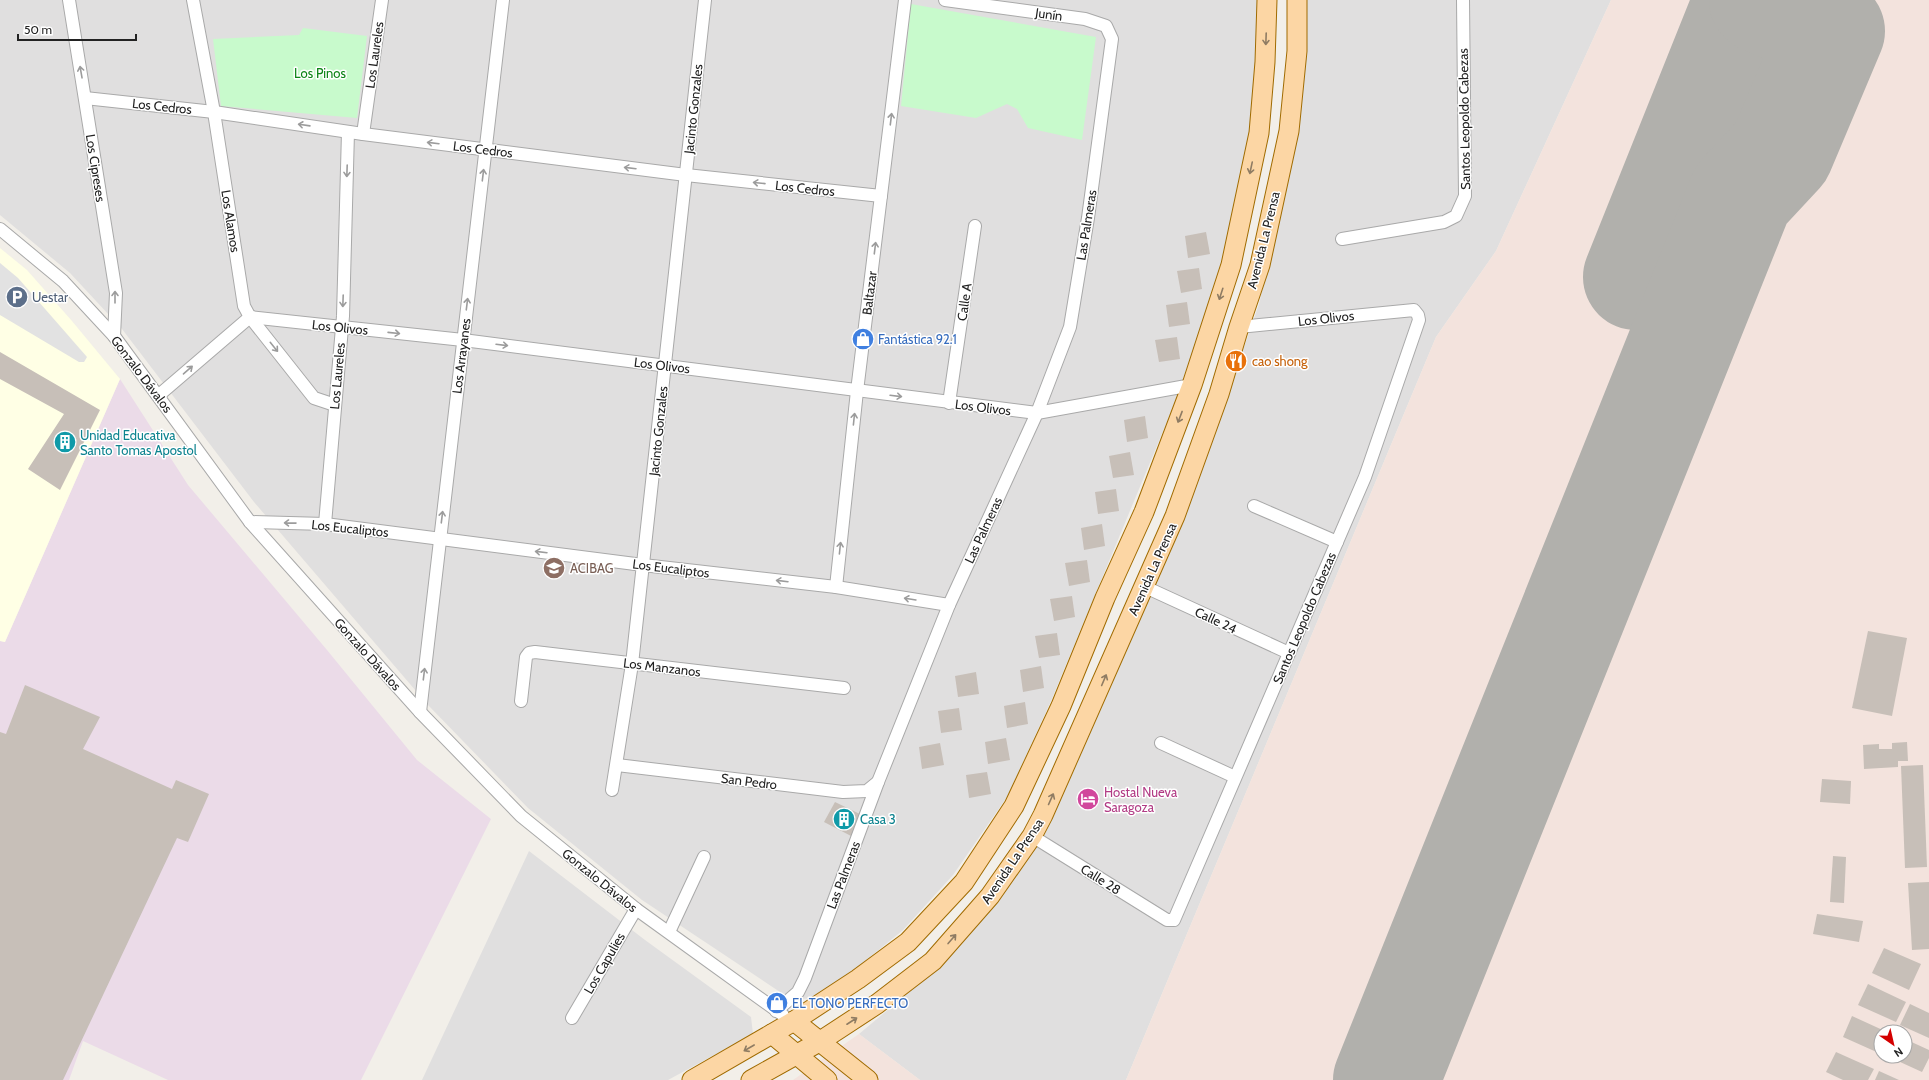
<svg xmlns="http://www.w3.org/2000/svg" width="1929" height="1080" font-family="Cabin,sans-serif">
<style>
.residential{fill:#e0dfdf}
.industrial{fill:#ebdbe8}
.education{fill:#ffffe5}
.military{fill:#f3e3dd;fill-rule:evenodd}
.park{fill:#c8facc}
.parking{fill:#e2e2e2}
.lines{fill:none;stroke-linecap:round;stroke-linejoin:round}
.runway{stroke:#b1b0ac;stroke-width:106}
.building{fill:#c7bfb8}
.minor-casing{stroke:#a9a9a9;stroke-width:14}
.primary-casing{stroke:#a06b00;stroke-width:21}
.minor{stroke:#fff;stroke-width:12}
.primary{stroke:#fcd6a4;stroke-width:19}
.oneway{stroke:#8f7c63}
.oneway2{stroke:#9c9c9c}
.labels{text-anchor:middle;stroke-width:3;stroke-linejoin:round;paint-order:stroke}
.street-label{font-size:13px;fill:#222;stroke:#fff}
.park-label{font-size:13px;fill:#0c8416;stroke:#fff}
.service-label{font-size:13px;fill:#4e5e75;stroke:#fff;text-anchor:start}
.shop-label{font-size:13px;fill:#366cbe;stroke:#fff;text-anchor:start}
.food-label{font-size:13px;fill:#c56008;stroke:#fff;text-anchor:start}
.culture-label{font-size:13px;fill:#0d838f;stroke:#fff;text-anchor:start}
.education-label{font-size:13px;fill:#785e54;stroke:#fff;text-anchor:start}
.hotel-label{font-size:13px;fill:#b23c85;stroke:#fff;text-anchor:start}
</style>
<rect width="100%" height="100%" fill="#f2efe9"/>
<g class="residential">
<path d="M0 0H1258L1257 62 1250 131 1222 263 1202 327 1171 412 1051 701 1007 797 953 875 903 930 854 970 813 998 792 1000 642 900 528 808 428 705 254 502 122 329 70 273 0 215Z"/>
<path d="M1307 0H1611L1496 251 1436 337 1126 1080H920L859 1034 939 967 1036 843 1052 820 1184 520 1259 304 1298 133 1306 52Z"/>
<path d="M529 851 645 940 751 1017 753 1034 668 1080H422Z"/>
</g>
<path class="industrial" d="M120 379 188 485 327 650 417 760 491 819 361 1080H168L83 1041 69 1080H0V641L5 642Z"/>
<path class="education" d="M0 248 27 270 72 321 120 379 5 642 0 641Z"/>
<g class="military">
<path d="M1611 0H1929V1080H1126L1436 337 1496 251ZM1881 1032H1905V1056H1881Z"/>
<path d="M859 1034 920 1080H793Z"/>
</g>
<g class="park">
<path d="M911 4 1096 37 1082 140 1028 128 1017 109 1007 104 976 118 901 106Z"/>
<path d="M303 28 367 36 357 118 221 106 213 39 299 35Z"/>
</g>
<path class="parking" d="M0 263 18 278 87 357 84 362H79L0 315Z"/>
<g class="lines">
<g class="runway">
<path d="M1636 277 1747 0"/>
<path d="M1386 1080 1741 195 1781 152 1832 31 1762 0"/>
</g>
</g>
<g class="building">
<path d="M1206 232 1210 254 1188 258 1185 236Z"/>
<path d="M1199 268 1202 289 1181 293 1177 271Z"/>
<path d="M1187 302 1190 324 1169 327 1166 305Z"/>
<path d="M1177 337 1180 359 1159 362 1155 340Z"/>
<path d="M0 352 100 410 60 490 28 469 64 414 0 379Z"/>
<path d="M1145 416 1148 438 1127 442 1124 420Z"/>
<path d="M1130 452 1134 475 1113 478 1109 456Z"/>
<path d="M1116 489 1119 511 1098 514 1095 492Z"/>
<path d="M1102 524 1105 546 1084 550 1081 528Z"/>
<path d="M1087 560 1090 582 1069 586 1065 563Z"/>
<path d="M1072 596 1075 617 1054 621 1050 599Z"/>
<path d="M1868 631 1907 638 1892 716 1852 708Z"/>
<path d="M1057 633 1060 655 1039 658 1035 636Z"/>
<path d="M1041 666 1044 688 1023 692 1020 670Z"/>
<path d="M976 672 979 694 958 697 955 676Z"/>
<path d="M25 685 100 717 83 749 172 789 176 780 209 794 188 842 177 838 63 1080H0V732L6 734Z"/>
<path d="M1025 702 1028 724 1007 728 1004 706Z"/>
<path d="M959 708 962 730 941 733 938 711Z"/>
<path d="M1006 738 1010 760 988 764 985 742Z"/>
<path d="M1907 742 1908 761H1898V767L1864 769 1863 745 1879 744V749H1892V743Z"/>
<path d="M940 743 944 765 922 769 919 747Z"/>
<path d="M1923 765 1927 867 1905 868 1901 766Z"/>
<path d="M987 772 991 794 969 798 966 775Z"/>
<path d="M1822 779 1851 781 1850 804 1820 802Z"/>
<path d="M835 802 864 816 853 837 824 822Z"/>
<path d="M1833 856 1846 857 1844 903 1830 902Z"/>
<path d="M1929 882V949L1912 950 1908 883Z"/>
<path d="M1817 914 1863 921 1859 942 1813 934Z"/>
<path d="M1884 948 1921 964 1909 990 1872 973Z"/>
<path d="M1868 984 1906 1002 1896 1022 1858 1005Z"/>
<path d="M1910 1004 1929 1013V1038L1900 1025Z"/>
<path d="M1852 1016 1887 1032H1881V1054L1843 1037Z"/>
<path d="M1905 1039 1929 1050V1058L1922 1072 1887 1056H1905Z"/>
<path d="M1836 1052 1874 1069 1868 1080H1843L1826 1072Z"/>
<path d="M1879 1071 1899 1080H1875Z"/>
</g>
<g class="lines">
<g class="minor-casing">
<g id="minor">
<path d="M69 0 116 293 114 336"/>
<path d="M193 0 214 112 244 306 250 317 314 398 335 405"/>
<path d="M85 98 214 112 363 134 686 175 881 196"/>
<path d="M363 134 382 0"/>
<path d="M0 229 63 281 114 336 250 522 420 712 521 816 636 909 783 1015"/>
<path d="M1342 239 1444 222 1456 216 1465 196 1463 0"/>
<path d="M159 395 250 317 463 340 1037 413 1192 385"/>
<path d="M949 403 975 226"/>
<path d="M1254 506 1337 542"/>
<path d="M250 522 325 524 643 565 836 587 949 605"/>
<path d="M325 524 343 316 348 132"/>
<path d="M1143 586 1289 653"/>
<path d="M836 587 857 391 905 0"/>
<path d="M521 701 526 657 529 653 535 652 844 688"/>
<path d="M420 712 503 0"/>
<path d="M1161 743 1235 777"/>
<path d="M617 765 843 792 867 791 878 782"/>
<path d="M612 790 632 664 705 0"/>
<path d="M1032 836 1167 920H1174L1365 477 1419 320 1418 315 1414 310 1239 327"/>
<path d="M669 932 704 857"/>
<path d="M776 1011 798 992 805 978 878 782 949 605 1037 413 1070 327 1088 218 1112 39 1106 26 1085 19 945 0"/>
<path d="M572 1018 636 909"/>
</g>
</g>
<g class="primary-casing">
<g id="primary">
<path d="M794 1021 868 1080"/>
<path d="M772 1034 827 1080"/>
<path d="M692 1080 794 1021 858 979 908 942 964 882 1014 806 1061 706 1105 598 1144 512 1192 385 1231 265 1259 133 1265 62 1267 0"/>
<path d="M751 1080 819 1042 877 1004 933 961 990 896 1032 836 1043 815 1175 516 1219 394 1239 327 1260 265 1289 131 1297 51V0"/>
</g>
</g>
<use href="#minor" class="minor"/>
<use href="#primary" class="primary"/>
</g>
<defs><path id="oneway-shaft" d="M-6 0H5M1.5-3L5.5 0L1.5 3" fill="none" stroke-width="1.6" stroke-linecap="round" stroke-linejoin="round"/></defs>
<g class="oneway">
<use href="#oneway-shaft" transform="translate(1266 39) rotate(92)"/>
<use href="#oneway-shaft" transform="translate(1251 168) rotate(102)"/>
<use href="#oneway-shaft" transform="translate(1221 294) rotate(108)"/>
<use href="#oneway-shaft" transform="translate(1180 417) rotate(111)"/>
<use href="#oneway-shaft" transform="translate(1104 680) rotate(-67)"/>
<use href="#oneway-shaft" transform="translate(1051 799) rotate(-66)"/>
<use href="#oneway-shaft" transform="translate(952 939) rotate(-49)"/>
<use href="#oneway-shaft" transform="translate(852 1021) rotate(-33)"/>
<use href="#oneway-shaft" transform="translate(749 1048) rotate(150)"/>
</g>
<g class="oneway2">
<use href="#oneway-shaft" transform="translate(81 72) rotate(-100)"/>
<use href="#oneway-shaft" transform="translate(891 119) rotate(-83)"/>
<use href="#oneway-shaft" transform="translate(304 125) rotate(-172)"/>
<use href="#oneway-shaft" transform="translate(433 143) rotate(-173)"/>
<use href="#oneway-shaft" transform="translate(630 168) rotate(-173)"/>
<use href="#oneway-shaft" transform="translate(347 171) rotate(92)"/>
<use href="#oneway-shaft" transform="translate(483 175) rotate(-83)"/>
<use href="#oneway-shaft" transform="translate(759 183) rotate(-174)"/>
<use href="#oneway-shaft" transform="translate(875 248) rotate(-83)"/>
<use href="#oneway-shaft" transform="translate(115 297) rotate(-90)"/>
<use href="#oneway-shaft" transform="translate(343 301) rotate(92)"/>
<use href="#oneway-shaft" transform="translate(467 304) rotate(-83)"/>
<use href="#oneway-shaft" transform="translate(394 333) rotate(6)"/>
<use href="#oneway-shaft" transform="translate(502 345) rotate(7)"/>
<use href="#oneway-shaft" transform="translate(274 347) rotate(51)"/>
<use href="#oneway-shaft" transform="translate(188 370) rotate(-41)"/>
<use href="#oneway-shaft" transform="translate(896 396) rotate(7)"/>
<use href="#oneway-shaft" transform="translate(854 419) rotate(-84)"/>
<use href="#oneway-shaft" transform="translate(442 517) rotate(-83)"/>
<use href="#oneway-shaft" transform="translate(290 523) rotate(-179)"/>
<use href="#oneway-shaft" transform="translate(840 548) rotate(-84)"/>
<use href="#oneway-shaft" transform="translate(541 552) rotate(-173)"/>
<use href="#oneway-shaft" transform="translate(782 581) rotate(-173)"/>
<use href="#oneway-shaft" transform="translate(910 599) rotate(-171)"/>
<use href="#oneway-shaft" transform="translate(424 674) rotate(-83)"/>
</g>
<defs>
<g id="parking-disc" transform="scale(1.15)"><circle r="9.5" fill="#5c6f8a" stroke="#fff"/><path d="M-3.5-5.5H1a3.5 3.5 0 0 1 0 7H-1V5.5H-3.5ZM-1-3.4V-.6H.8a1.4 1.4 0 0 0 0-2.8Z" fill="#fff"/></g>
<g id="shop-disc" transform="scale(1.15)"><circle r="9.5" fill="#3f7fe0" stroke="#fff"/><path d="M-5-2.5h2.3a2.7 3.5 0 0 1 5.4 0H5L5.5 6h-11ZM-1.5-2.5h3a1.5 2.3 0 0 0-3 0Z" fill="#fff"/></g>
<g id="restaurant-disc" transform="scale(1.15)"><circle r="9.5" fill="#e8710a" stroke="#fff"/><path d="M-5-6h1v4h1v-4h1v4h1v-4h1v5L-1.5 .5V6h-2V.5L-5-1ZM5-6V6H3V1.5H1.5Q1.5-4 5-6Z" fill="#fff"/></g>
<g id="building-disc" transform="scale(1.15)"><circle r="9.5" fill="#0f9aa8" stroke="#fff"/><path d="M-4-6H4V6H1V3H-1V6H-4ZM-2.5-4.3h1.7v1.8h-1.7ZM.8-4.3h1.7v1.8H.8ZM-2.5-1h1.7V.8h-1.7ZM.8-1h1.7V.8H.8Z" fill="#fff"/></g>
<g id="school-disc" transform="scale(1.15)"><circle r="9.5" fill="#8d6e63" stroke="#fff"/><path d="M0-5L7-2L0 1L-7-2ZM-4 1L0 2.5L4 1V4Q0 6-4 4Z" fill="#fff"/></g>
<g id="hotel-disc" transform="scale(1.15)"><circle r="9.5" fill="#d1479c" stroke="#fff"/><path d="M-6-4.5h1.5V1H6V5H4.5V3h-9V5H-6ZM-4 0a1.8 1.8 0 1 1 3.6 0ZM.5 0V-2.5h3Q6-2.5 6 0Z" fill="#fff"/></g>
</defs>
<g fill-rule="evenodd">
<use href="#parking-disc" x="17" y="297"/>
<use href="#shop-disc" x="863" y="339"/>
<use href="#restaurant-disc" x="1236" y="361"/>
<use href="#building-disc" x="65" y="442"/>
<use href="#school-disc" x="554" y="568"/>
<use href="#hotel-disc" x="1088" y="799"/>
<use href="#building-disc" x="844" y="819"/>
<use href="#shop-disc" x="777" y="1003"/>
</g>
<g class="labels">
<g class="street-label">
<text transform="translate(1049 14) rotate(8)" y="5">Junín</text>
<text transform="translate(374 55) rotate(-82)" y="5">Los Laureles</text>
<text transform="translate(162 106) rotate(6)" y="5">Los Cedros</text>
<text transform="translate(693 109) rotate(-84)" y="5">Jacinto Gonzales</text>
<text transform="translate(1464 119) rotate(-91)" y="5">Santos Leopoldo Cabezas</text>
<text transform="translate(483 149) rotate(7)" y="5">Los Cedros</text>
<text transform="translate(96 168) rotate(81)" y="5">Los Cipreses</text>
<text transform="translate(805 188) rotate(6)" y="5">Los Cedros</text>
<text transform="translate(231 221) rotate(81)" y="5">Los Alamos</text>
<text transform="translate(1086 225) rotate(-81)" y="5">Las Palmeras</text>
<text transform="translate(1263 240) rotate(-76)" y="5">Avenida La Prensa</text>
<text transform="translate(869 293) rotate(-83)" y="5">Baltazar</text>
<text transform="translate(964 302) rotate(-82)" y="5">Calle A</text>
<text transform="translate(1326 318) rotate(-6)" y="5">Los Olivos</text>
<text transform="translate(340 327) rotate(6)" y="5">Los Olivos</text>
<text transform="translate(461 356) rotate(-83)" y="5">Los Arrayanes</text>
<text transform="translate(662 365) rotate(7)" y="5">Los Olivos</text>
<text transform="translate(142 374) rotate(53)" y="5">Gonzalo Dávalos</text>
<text transform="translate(337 376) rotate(-85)" y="5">Los Laureles</text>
<text transform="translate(983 407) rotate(7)" y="5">Los Olivos</text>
<text transform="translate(658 431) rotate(-84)" y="5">Jacinto Gonzales</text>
<text transform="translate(350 528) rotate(6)" y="5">Los Eucaliptos</text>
<text transform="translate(983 530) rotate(-65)" y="5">Las Palmeras</text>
<text transform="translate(671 568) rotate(7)" y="5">Los Eucaliptos</text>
<text transform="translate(1152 569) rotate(-66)" y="5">Avenida La Prensa</text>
<text transform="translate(1304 618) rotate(-67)" y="5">Santos Leopoldo Cabezas</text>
<text transform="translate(1216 620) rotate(25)" y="5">Calle 24</text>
<text transform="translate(368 654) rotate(48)" y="5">Gonzalo Dávalos</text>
<text transform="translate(662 667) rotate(7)" y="5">Los Manzanos</text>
<text transform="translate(749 781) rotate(7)" y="5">San Pedro</text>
<text transform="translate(1012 861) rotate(-56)" y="5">Avenida La Prensa</text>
<text transform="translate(843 875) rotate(-69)" y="5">Las Palmeras</text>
<text transform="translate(1101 879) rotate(32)" y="5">Calle 28</text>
<text transform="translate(600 880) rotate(39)" y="5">Gonzalo Dávalos</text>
<text transform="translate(604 963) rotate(-60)" y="5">Los Capulies</text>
</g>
<g class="park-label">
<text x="320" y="78">Los Pinos</text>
</g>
<g class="service-label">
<text x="32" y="302">Uestar</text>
</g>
<g class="shop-label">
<text x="878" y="344">Fantástica 92.1</text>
<text x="792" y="1008">EL TONO PERFECTO</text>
</g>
<g class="food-label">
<text x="1252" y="366">cao shong</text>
</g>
<g class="culture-label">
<text x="80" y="440">Unidad Educativa<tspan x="80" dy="15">Santo Tomas Apostol</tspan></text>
<text x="860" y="824">Casa 3</text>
</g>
<g class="education-label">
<text x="570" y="573">ACIBAG</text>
</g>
<g class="hotel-label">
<text x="1104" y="797">Hostal Nueva<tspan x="1104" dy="15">Saragoza</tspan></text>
</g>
</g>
<g transform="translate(1893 1044) rotate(146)"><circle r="19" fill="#ffffff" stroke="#a7a7a7"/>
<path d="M0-3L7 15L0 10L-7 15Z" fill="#d40000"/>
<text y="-6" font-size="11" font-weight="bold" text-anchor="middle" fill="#222222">N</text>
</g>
<path d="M18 34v6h118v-6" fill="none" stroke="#222222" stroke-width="2"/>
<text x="24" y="34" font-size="12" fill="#222222" stroke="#ffffff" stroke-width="3" paint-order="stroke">50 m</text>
</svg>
